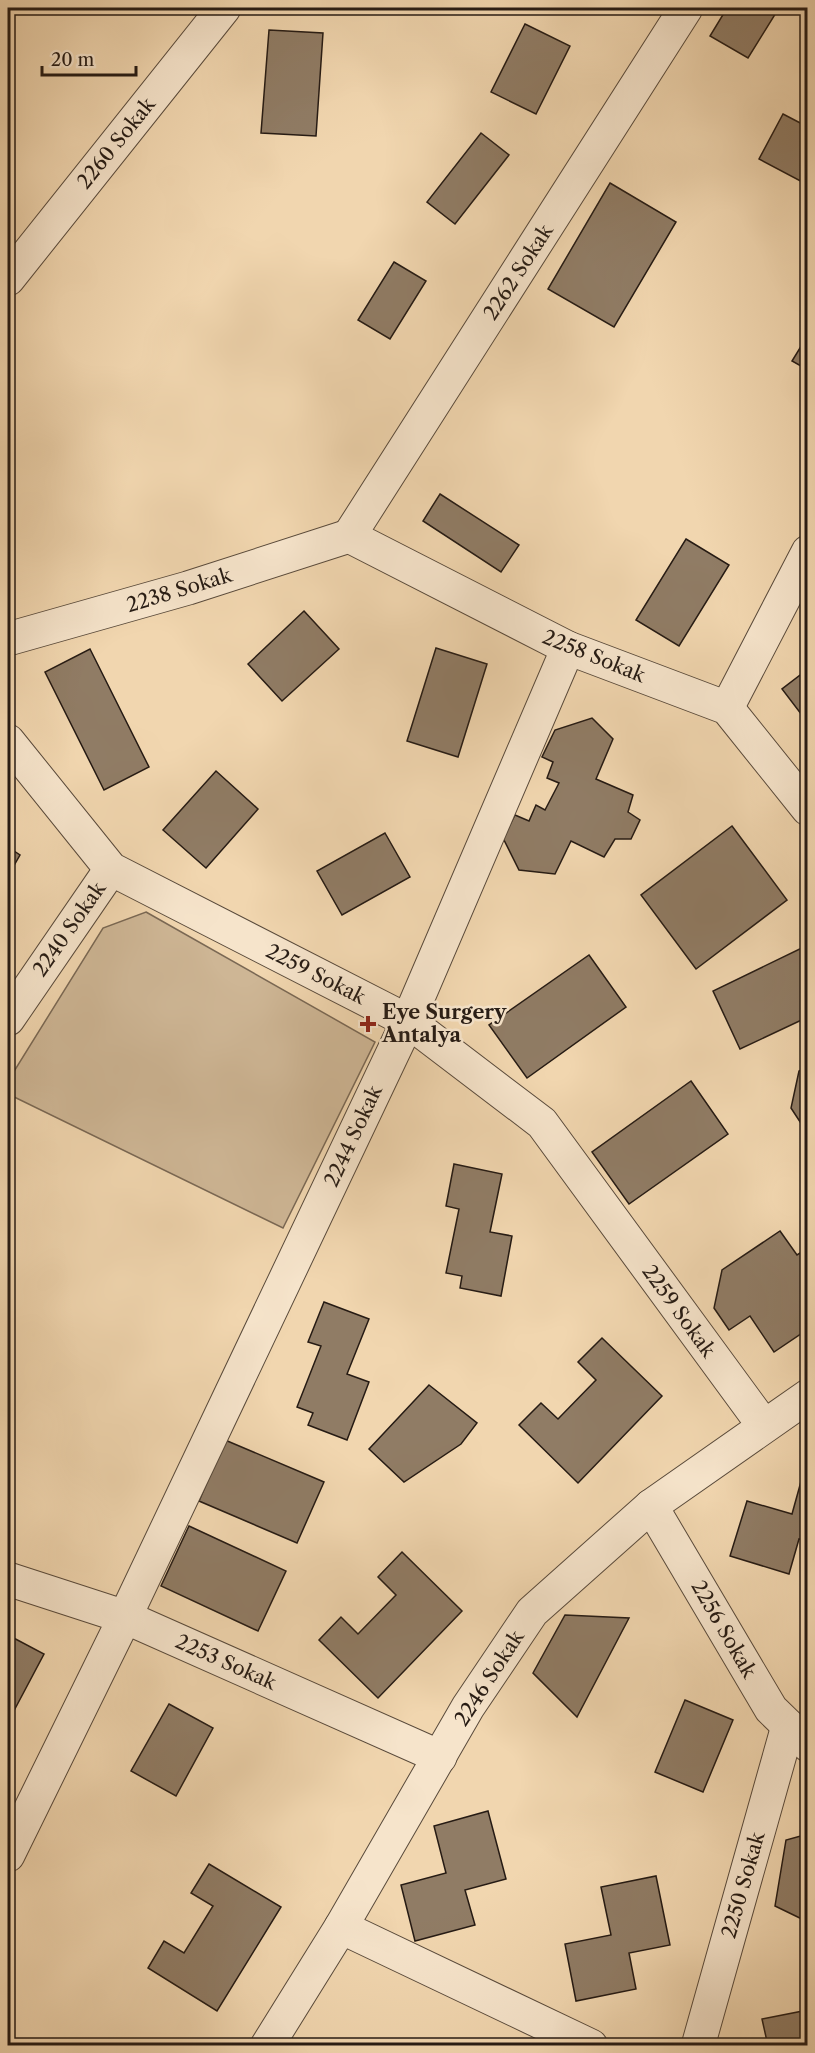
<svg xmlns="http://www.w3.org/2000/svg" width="815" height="2053" font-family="'Libre Caslon Text',serif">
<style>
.green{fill:#ceb695;stroke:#7a6854;stroke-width:1.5}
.building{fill:#907c65;stroke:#261b14;stroke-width:1.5}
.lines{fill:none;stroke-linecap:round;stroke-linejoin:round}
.minor-casing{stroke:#594a3b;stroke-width:35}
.minor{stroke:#f6e4cb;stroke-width:33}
.poi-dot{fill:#8f2418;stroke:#f6e4cb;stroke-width:2}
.labels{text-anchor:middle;stroke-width:5;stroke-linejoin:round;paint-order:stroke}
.street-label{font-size:20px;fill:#261b14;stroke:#f6e4cb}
.poi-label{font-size:20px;font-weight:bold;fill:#261b14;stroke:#f6e4cb;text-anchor:start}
</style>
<rect width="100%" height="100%" fill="#f1d6af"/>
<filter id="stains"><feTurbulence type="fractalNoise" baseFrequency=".00333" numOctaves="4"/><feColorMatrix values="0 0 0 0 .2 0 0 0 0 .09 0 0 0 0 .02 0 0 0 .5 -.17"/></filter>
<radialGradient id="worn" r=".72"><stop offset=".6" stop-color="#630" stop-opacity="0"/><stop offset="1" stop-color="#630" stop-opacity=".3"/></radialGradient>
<path class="green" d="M146 912 375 1042 283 1228 8 1094V1081L103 928Z"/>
<g class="building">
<path d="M727 8H779L748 58 710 36Z"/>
<path d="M525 24 570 46 536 114 491 92Z"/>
<path d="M269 30 323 33 316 136 261 133Z"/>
<path d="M783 114 808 127V185L759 159Z"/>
<path d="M481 133 509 155 455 224 427 202Z"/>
<path d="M610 183 676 222 614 327 548 289Z"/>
<path d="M394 262 426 281 390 339 358 320Z"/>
<path d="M808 335V370L792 361Z"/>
<path d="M440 494 519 545 501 572 423 521Z"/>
<path d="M686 539 729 565 679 646 636 620Z"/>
<path d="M304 611 339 649 282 701 248 664Z"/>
<path d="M436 648 487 664 458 757 407 741Z"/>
<path d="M90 649 149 767 104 790 45 672Z"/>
<path d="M808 669V723L782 689Z"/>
<path d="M592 718 613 739 596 779 633 795 628 812 640 820 631 839H615L604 857 571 841 555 874 519 870 503 838 515 815 529 821 536 805 545 810 559 783 547 778 553 762 542 757 555 730Z"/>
<path d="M216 771 258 809 206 868 163 830Z"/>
<path d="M732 826 787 900 696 969 641 895Z"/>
<path d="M385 833 410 877 342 915 317 871Z"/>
<path d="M8 847 20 855 8 876Z"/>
<path d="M808 945V1017L740 1049 713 991Z"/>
<path d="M589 955 626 1007 527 1078 489 1025Z"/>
<path d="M808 1066V1134L791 1108 799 1071Z"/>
<path d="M691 1081 728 1134 629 1204 592 1152Z"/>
<path d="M454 1164 502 1174 490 1232 512 1236 501 1296 460 1288 462 1276 446 1273 459 1209 446 1206Z"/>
<path d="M780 1231 797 1255 808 1248V1329L774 1352 750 1316 729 1330 714 1308 722 1270Z"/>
<path d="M324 1302 369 1319 347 1374 369 1382 347 1440 308 1425 313 1413 297 1407 321 1346 308 1342Z"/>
<path d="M602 1338 662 1396 578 1483 519 1425 541 1403 558 1419 596 1380 578 1362Z"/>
<path d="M429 1385 477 1423 461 1444 404 1482 369 1449Z"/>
<path d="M225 1440 324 1482 297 1543 199 1501Z"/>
<path d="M805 1467 808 1468V1541L799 1539 789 1574 730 1556 747 1501 792 1514Z"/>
<path d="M189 1526 286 1571 258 1631 161 1586Z"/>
<path d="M402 1552 462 1611 378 1698 319 1640 341 1617 358 1634 396 1595 378 1577Z"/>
<path d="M565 1615 629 1618 577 1717 533 1673Z"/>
<path d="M8 1635 44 1654 8 1722Z"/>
<path d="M685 1700 733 1720 703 1792 655 1772Z"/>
<path d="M169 1704 213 1728 176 1796 131 1771Z"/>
<path d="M488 1811 506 1879 465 1890 475 1925 415 1941 401 1885 446 1873 434 1826Z"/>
<path d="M808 1834V1922L775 1906 786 1840Z"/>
<path d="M209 1864 281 1907 217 2011 148 1968 164 1941 184 1953 213 1906 191 1893Z"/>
<path d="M656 1876 670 1945 629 1953 636 1989 576 2001 565 1944 611 1935 601 1887Z"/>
<path d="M808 2010V2046H768L762 2019Z"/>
<path d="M105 2040 115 2046H102Z"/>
</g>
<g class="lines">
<g class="minor-casing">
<g id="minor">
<path d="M8 279 224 8"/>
<path d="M349 536 686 8"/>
<path d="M349 536 568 648 727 708 808 809"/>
<path d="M8 639 188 588 349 536"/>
<path d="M727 708 808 552"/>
<path d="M8 741 111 869 408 1021 542 1123 764 1426"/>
<path d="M8 1019 111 869"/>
<path d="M651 1506 771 1709 808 1745"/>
<path d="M8 1579 125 1617 440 1757"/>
<path d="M8 1855 125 1617 408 1021 568 648"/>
<path d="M341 1927 591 2046"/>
<path d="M267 2046 341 1927 468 1707 532 1612 651 1506 808 1396"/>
<path d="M698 2046 788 1726"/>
</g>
</g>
<use href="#minor" class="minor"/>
</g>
<path class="poi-dot" d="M365 1015h6v6h6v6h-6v6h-6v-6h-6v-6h6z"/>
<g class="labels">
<g class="street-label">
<text transform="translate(116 143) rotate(-51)" y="7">2260 Sokak</text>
<text transform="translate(518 272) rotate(-57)" y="7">2262 Sokak</text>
<text transform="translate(179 590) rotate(-17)" y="7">2238 Sokak</text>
<text transform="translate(594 656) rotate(22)" y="7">2258 Sokak</text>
<text transform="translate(69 929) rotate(-55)" y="7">2240 Sokak</text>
<text transform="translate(316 974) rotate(27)" y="7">2259 Sokak</text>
<text transform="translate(353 1136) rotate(-65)" y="7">2244 Sokak</text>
<text transform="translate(679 1311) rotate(54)" y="7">2259 Sokak</text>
<text transform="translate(724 1629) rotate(60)" y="7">2256 Sokak</text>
<text transform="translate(226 1662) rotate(24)" y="7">2253 Sokak</text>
<text transform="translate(489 1678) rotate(-57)" y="7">2246 Sokak</text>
<text transform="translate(743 1885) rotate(-74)" y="7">2250 Sokak</text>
</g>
<g class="poi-label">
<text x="382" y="1019">Eye Surgery<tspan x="382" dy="23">Antalya</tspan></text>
</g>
</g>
<rect width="815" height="2053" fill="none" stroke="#f1d6af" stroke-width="30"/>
<rect x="9" y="9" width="797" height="2035" fill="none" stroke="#261b14" stroke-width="3"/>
<rect x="15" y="15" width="785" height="2023" fill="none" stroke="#261b14" stroke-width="1.5"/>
<path d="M42 66v9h94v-9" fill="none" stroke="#261b14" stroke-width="3"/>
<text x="51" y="66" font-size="18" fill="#261b14" stroke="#f6e4cb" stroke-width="4.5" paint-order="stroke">20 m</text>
<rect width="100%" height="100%" filter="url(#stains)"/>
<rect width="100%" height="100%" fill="url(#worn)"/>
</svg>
